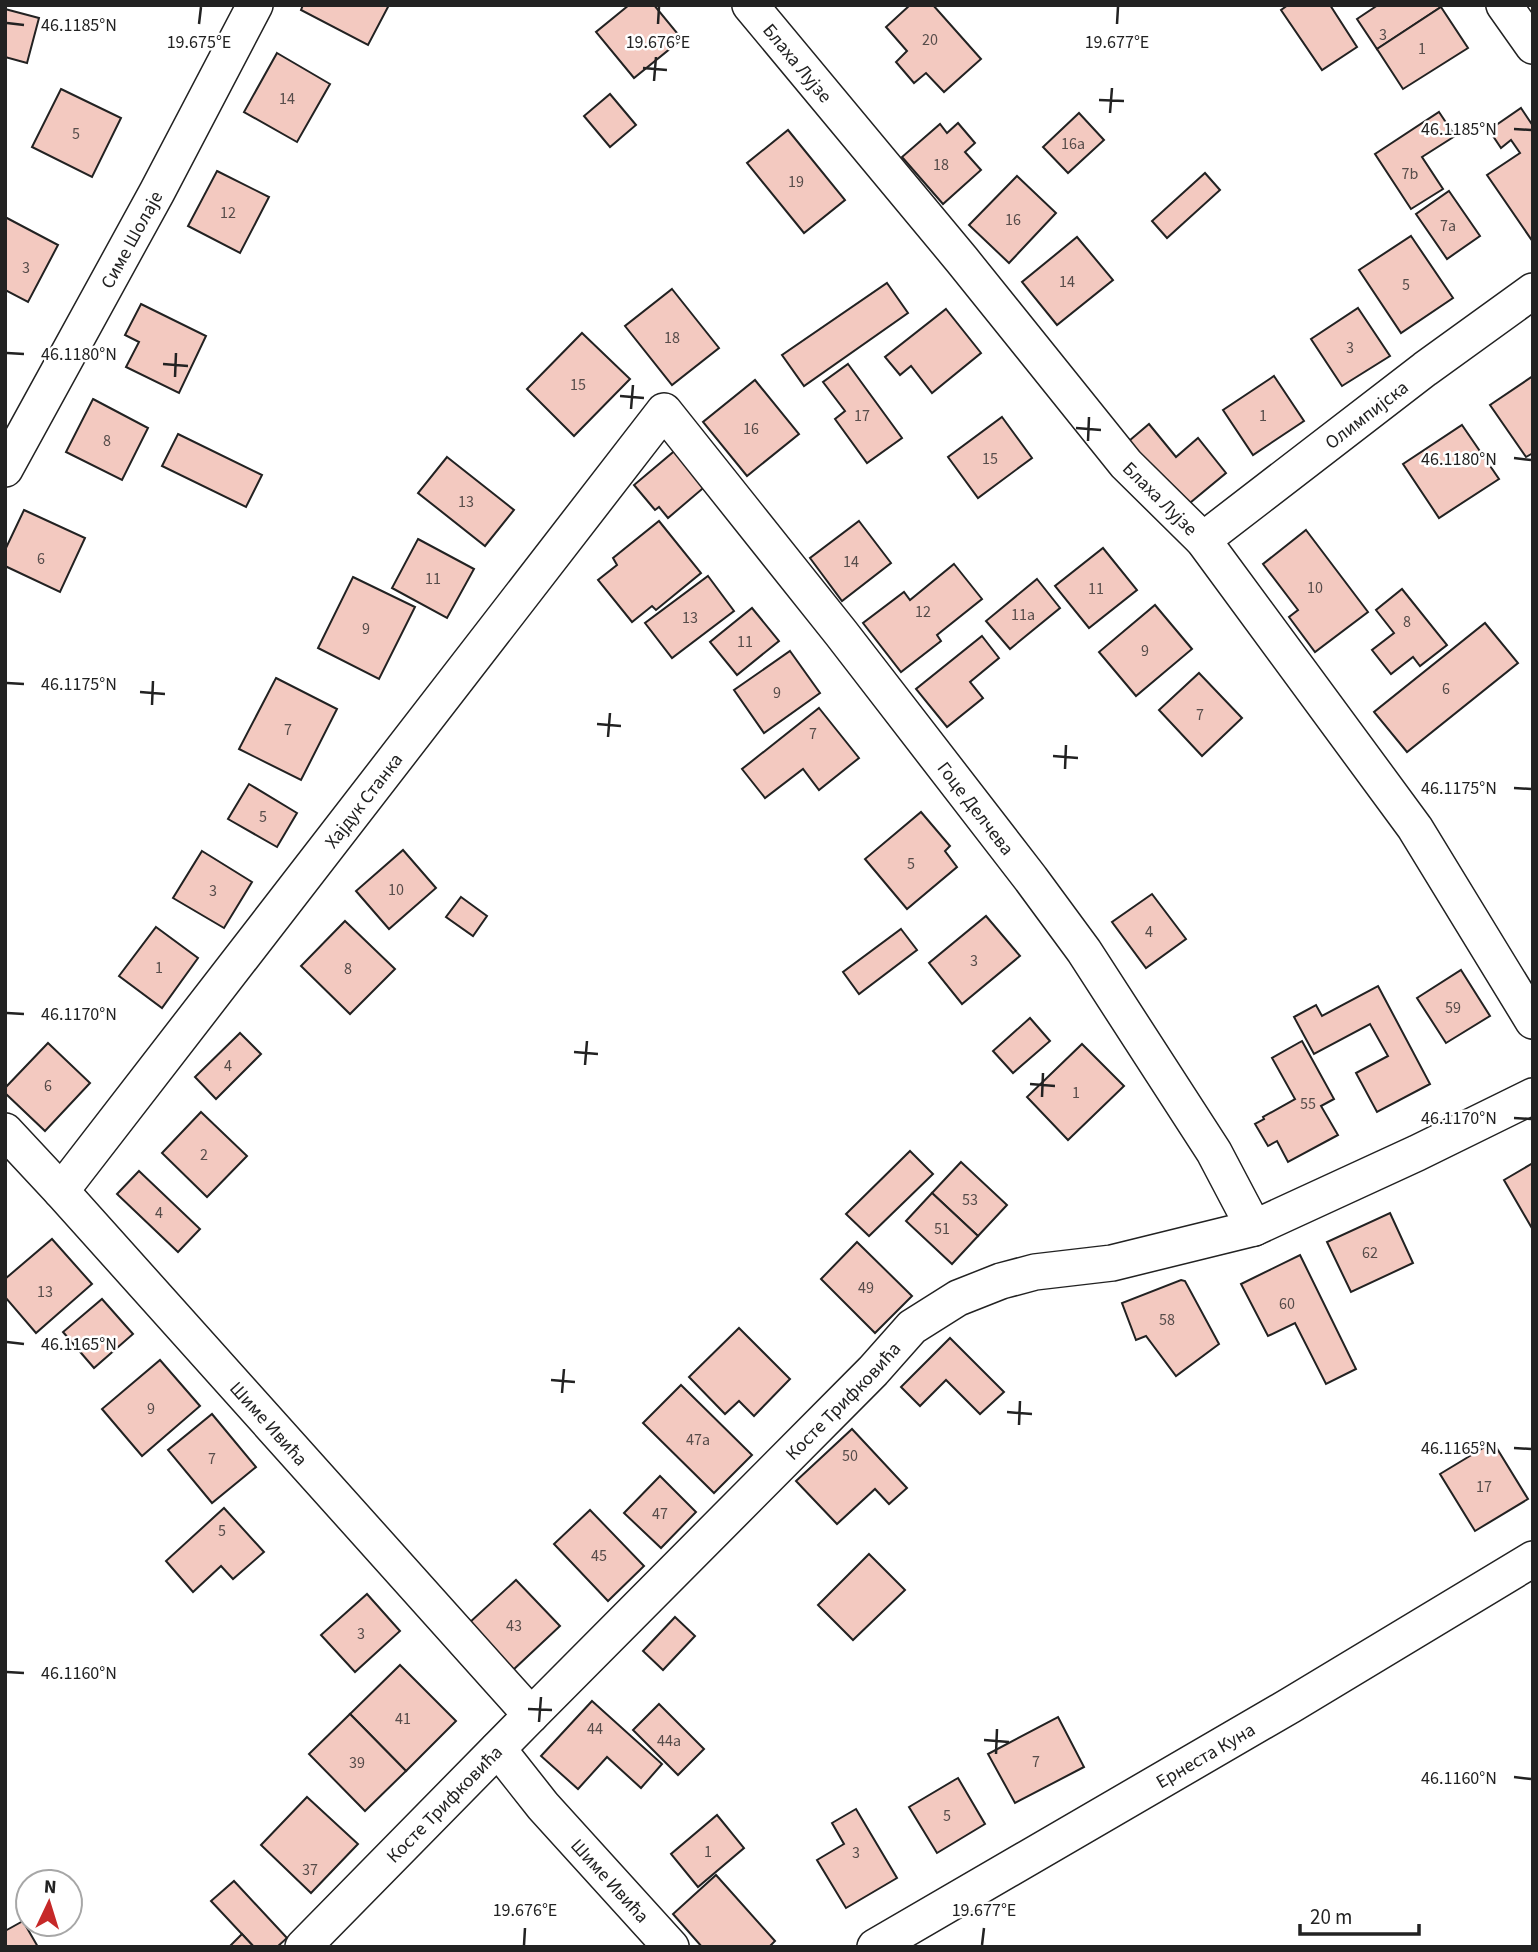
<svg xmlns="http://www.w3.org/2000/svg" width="1538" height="1952" font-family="'Source Sans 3',sans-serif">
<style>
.building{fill:#f3c9c0;stroke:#222;stroke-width:2}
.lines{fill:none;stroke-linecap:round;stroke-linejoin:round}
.minor-casing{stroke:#222;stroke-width:38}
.minor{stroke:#fff;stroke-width:35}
.ticks{fill:none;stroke:#222;stroke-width:2.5}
.labels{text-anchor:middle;stroke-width:5;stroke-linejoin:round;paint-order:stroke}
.number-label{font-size:16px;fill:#564c4a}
.street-label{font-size:19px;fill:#222;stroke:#fff}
.ticks-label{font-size:18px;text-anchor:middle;fill:#222;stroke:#fff;stroke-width:5;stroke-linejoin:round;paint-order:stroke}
</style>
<rect width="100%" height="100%" fill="#fff"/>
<g class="building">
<path d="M303 5H389L368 45 301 10Z"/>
<path d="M629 5H654L682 39 634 78 596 32Z"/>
<path d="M910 5H933L981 59 944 92 926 73 914 83 896 62 907 51 886 27Z"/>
<path d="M1288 5H1330L1357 47 1322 70 1281 10Z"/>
<path d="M1378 5H1440L1441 7 1377 49 1357 19Z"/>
<path d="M1441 7 1468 48 1403 89 1377 49Z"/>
<path d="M5 9 39 18 27 63 5 57Z"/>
<path d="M277 53 330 84 297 142 244 112Z"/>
<path d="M61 89 121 118 92 177 32 147Z"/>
<path d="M610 94 636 125 610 147 584 116Z"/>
<path d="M1521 108 1533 126V242L1487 175 1520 153 1511 140 1501 148 1489 130Z"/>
<path d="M1439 112 1455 136 1422 157 1443 189 1411 209 1375 154Z"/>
<path d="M1079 113 1104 140 1068 173 1043 147Z"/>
<path d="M958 123 975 143 965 152 981 170 943 204 902 157 940 124 947 133Z"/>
<path d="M788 130 845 200 804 233 747 163Z"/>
<path d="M217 171 269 197 240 253 188 226Z"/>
<path d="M1205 173 1220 190 1167 238 1152 221Z"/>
<path d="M1017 176 1056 213 1009 263 969 225Z"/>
<path d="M1449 191 1480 236 1447 259 1416 214Z"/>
<path d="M5 217 58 245 28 302 5 290Z"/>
<path d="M1411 236 1453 298 1401 333 1359 270Z"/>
<path d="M1077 237 1113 280 1057 325 1022 282Z"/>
<path d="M887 283 908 313 804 386 782 355Z"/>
<path d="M672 289 719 348 672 385 625 326Z"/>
<path d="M141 304 206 336 179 393 126 367 139 342 125 335Z"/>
<path d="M1358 308 1390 356 1342 386 1311 339Z"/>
<path d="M946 309 981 353 932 393 911 366 900 375 885 357Z"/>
<path d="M582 333 630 379 574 436 527 389Z"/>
<path d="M848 364 902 438 867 463 835 419 845 411 823 382Z"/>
<path d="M1274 376 1304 421 1253 455 1223 410Z"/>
<path d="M1533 376V453L1526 457 1490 405Z"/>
<path d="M755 380 799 434 747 476 703 422Z"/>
<path d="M93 399 148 428 122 480 66 452Z"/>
<path d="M1002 417 1032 458 978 498 948 457Z"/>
<path d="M1149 424 1176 457 1198 438 1226 473 1179 512 1123 446Z"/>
<path d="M1462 425 1499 479 1439 518 1403 464Z"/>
<path d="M178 434 262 475 246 507 162 466Z"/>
<path d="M678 448 708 484 668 518 659 507 655 510 634 485Z"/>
<path d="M447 457 514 510 485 546 418 493Z"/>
<path d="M24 510 85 538 60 592 5 566V550Z"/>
<path d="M659 521 701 573 656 610 652 606 632 622 598 580 617 565 613 558Z"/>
<path d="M859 521 891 563 842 601 810 558Z"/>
<path d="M1306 530 1368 612 1315 652 1289 617 1298 610 1263 564Z"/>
<path d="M418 539 474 569 447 618 392 588Z"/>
<path d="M1103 548 1137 590 1089 628 1055 586Z"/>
<path d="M954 564 982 599 937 635 941 641 901 672 863 623 904 592 910 600Z"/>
<path d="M708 576 734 611 672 658 645 623Z"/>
<path d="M353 577 415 607 379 679 318 648Z"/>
<path d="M1037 579 1060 608 1010 649 986 621Z"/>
<path d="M1402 589 1447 645 1420 666 1413 657 1391 674 1372 650 1394 633 1376 610Z"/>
<path d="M1155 605 1192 649 1136 696 1099 652Z"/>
<path d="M752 608 779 641 737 675 710 642Z"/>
<path d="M1485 623 1518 663 1407 752 1374 712Z"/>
<path d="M982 636 999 658 970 682 983 698 947 727 916 689Z"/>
<path d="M790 651 820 693 764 733 734 690Z"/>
<path d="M1199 673 1242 718 1202 756 1159 710Z"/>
<path d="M276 678 337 709 301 780 239 749Z"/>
<path d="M819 708 859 758 819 790 803 769 765 798 742 769Z"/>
<path d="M249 784 297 813 277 847 228 819Z"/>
<path d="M921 812 950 846 945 851 957 867 907 909 865 859Z"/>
<path d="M403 850 436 888 389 929 356 891Z"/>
<path d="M202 851 252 882 224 928 173 898Z"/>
<path d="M1152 894 1186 939 1146 968 1112 922Z"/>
<path d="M461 897 487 916 473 936 446 917Z"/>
<path d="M986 916 1020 956 962 1004 929 963Z"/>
<path d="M345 921 395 969 350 1014 301 966Z"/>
<path d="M156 927 198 958 162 1008 119 976Z"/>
<path d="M901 929 917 950 859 994 843 972Z"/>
<path d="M1461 970 1490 1016 1446 1043 1417 998Z"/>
<path d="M1378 986 1430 1084 1377 1112 1356 1073 1388 1056 1370 1024 1314 1054 1294 1017 1316 1005 1322 1016Z"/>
<path d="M1030 1018 1050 1041 1013 1073 993 1051Z"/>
<path d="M240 1033 261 1054 216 1099 195 1077Z"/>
<path d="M1302 1041 1334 1099 1321 1106 1338 1135 1288 1162 1277 1141 1268 1146 1255 1124 1264 1119 1263 1117 1295 1099 1272 1058Z"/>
<path d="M48 1043 90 1083 45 1131 5 1093V1088Z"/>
<path d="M1082 1044 1124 1086 1068 1140 1027 1097Z"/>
<path d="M201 1112 247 1156 207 1197 162 1153Z"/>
<path d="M910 1151 933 1174 869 1236 846 1214Z"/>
<path d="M961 1162 1007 1205 978 1236 932 1193Z"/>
<path d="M1533 1163V1230L1504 1180Z"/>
<path d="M139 1171 200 1229 178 1252 117 1194Z"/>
<path d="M932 1193 978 1236 952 1264 906 1221Z"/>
<path d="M1390 1213 1413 1263 1351 1292 1327 1242Z"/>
<path d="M52 1239 92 1284 36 1333 5 1297V1279Z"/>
<path d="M857 1242 912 1296 875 1333 821 1279Z"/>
<path d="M1300 1255 1356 1369 1326 1384 1295 1323 1268 1336 1241 1284Z"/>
<path d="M1181 1280 1185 1281 1219 1344 1176 1376 1146 1336 1136 1340 1122 1303Z"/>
<path d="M102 1299 133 1334 94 1368 63 1332Z"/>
<path d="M739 1328 790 1379 754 1416 739 1401 725 1414 689 1377Z"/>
<path d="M950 1338 1004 1392 980 1414 946 1380 920 1406 901 1387Z"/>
<path d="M160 1360 200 1406 142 1456 102 1409Z"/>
<path d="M681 1385 752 1455 714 1493 643 1423Z"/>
<path d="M212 1414 256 1467 212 1503 168 1450Z"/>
<path d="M852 1429 907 1488 889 1504 875 1489 837 1524 796 1481Z"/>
<path d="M1493 1442 1528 1499 1475 1531 1440 1474Z"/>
<path d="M660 1476 696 1512 661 1548 624 1513Z"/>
<path d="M224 1508 264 1552 233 1579 221 1566 193 1592 166 1561Z"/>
<path d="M590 1510 644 1566 608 1601 554 1544Z"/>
<path d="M869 1554 905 1590 853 1640 818 1605Z"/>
<path d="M516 1580 560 1626 513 1670 469 1623Z"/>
<path d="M367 1594 400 1631 355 1672 321 1635Z"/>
<path d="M675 1617 695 1636 663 1670 643 1651Z"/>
<path d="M400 1665 456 1721 406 1771 350 1714Z"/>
<path d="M592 1701 662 1764 641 1788 607 1757 578 1789 541 1756Z"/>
<path d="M659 1704 704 1749 678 1775 633 1730Z"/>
<path d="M350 1714 406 1771 365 1811 309 1754Z"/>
<path d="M1058 1717 1084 1767 1015 1803 988 1754Z"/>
<path d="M958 1778 985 1824 937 1853 909 1807Z"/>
<path d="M307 1797 358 1844 311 1893 261 1845Z"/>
<path d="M856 1809 897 1878 846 1908 817 1860 844 1844 832 1823Z"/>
<path d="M717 1815 744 1848 698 1887 671 1854Z"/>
<path d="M716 1875 775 1941 769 1947H702L673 1914Z"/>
<path d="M234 1881 287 1938 277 1947H254L211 1901Z"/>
<path d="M23 1921 38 1947H5V1931Z"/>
<path d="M242 1934 254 1947H229Z"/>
</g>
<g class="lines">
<g class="minor-casing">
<g id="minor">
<path id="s1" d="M750 5 962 260 1126 464 1203 540 1415 828 1533 1021"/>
<path d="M1504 5 1533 46"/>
<path id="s2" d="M5 469 157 192 255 5"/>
<path id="s3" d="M1203 540 1425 369 1533 291"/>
<path id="s4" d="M5 1131 61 1191 531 1715"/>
<path id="s5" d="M61 1191 664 411 841 633 1031 879 1084 951 1214 1152 1254 1228"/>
<path id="s6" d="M498 1749 543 1806 671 1947"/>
<path id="s7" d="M303 1947 531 1715 873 1371 912 1327 958 1298 1001 1281 1035 1272 1112 1263 1254 1228 1417 1153 1533 1096"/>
<path id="s8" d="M875 1947 1291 1705 1533 1559"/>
</g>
</g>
<use href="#minor" class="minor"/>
</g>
<path class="ticks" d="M7 23 24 25M199 24 201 7M658 24 659 7M1117 24 1118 7M643 68 667 70M654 81 656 57M1099 100 1124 101M1110 113 1112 88M1514 129 1531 130M7 353 24 354M163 364 188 366M175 377 176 353M620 396 644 398M631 409 633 385M1076 428 1101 430M1088 441 1089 417M1514 458 1531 460M7 683 24 684M140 692 165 694M152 705 153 681M597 724 621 726M608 737 610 713M1053 756 1078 758M1065 769 1066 745M1514 788 1531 789M7 1013 24 1014M574 1052 598 1054M585 1065 587 1041M1030 1084 1055 1086M1042 1097 1043 1073M1514 1118 1531 1119M7 1342 24 1344M551 1380 575 1382M562 1393 564 1369M1007 1412 1032 1414M1019 1425 1020 1401M1514 1448 1531 1449M7 1672 24 1673M528 1709 552 1710M539 1722 541 1697M984 1740 1009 1742M996 1754 997 1729M1514 1777 1531 1779M524 1945 525 1928M982 1945 984 1928"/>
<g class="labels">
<g class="number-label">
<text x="1383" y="40">3</text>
<text x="930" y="45">20</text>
<text x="1422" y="54">1</text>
<text x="287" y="104">14</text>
<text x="76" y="139">5</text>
<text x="1073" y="149">16a</text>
<text x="941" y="170">18</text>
<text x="1410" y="179">7b</text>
<text x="796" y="187">19</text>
<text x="228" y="218">12</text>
<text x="1013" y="225">16</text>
<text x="1448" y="231">7a</text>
<text x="26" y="273">3</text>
<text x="1067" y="287">14</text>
<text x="1406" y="290">5</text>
<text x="672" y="343">18</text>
<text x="1350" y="353">3</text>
<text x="578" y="390">15</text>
<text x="862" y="421">17</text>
<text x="1263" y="421">1</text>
<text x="751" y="434">16</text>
<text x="107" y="446">8</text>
<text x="990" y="464">15</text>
<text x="466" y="507">13</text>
<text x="41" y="564">6</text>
<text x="851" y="567">14</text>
<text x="433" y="584">11</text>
<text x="1315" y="593">10</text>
<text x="1096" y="594">11</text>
<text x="923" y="617">12</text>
<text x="1023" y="620">11a</text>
<text x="690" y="623">13</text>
<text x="1407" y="627">8</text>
<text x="366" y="634">9</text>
<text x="745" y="647">11</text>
<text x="1145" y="656">9</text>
<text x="1446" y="694">6</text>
<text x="777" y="698">9</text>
<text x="1200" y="720">7</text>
<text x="288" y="735">7</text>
<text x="813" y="739">7</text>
<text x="263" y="822">5</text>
<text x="911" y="869">5</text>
<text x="396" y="895">10</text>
<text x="213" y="896">3</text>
<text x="1149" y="937">4</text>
<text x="974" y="966">3</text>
<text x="159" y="973">1</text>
<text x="348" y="974">8</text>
<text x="1453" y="1013">59</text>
<text x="228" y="1071">4</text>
<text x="48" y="1091">6</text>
<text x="1076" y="1098">1</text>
<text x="1308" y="1109">55</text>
<text x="204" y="1160">2</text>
<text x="970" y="1205">53</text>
<text x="159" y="1218">4</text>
<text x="942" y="1234">51</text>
<text x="1370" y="1258">62</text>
<text x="866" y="1293">49</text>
<text x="45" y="1297">13</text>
<text x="1287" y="1309">60</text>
<text x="1167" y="1325">58</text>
<text x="151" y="1414">9</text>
<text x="698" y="1445">47a</text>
<text x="850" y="1461">50</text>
<text x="212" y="1464">7</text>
<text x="1484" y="1492">17</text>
<text x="660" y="1519">47</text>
<text x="222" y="1536">5</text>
<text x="599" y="1561">45</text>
<text x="514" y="1631">43</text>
<text x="361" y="1639">3</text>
<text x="403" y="1724">41</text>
<text x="595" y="1734">44</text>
<text x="669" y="1746">44a</text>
<text x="1036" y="1767">7</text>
<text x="357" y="1768">39</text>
<text x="947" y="1821">5</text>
<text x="708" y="1857">1</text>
<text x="856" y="1858">3</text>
<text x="310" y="1875">37</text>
</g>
<g class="street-label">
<text dy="7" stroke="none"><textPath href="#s1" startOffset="75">Блаха Лујзе</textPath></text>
<text dy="7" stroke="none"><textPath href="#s2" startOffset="262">Симе Шолаје</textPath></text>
<text dy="7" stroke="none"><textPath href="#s3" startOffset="206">Олимпијска</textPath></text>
<text dy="7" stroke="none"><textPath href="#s1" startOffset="642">Блаха Лујзе</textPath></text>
<text dy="7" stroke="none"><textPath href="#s5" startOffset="494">Хајдук Станка</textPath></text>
<text dy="7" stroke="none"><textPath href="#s5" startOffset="1491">Гоце Делчева</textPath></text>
<text dy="7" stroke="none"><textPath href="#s7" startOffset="768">Косте Трифковића</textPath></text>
<text dy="7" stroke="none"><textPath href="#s4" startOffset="394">Шиме Ивића</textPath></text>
<text dy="7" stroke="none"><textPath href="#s8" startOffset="382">Ернеста Куна</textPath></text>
<text dy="7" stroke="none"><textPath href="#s7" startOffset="201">Косте Трифковића</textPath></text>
<text dy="7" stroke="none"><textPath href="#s6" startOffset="173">Шиме Ивића</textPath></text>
</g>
</g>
<g class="ticks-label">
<text x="79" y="31">46.1185°N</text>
<text x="199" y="48">19.675°E</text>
<text x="658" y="48">19.676°E</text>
<text x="1117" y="48">19.677°E</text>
<text x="1459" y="135">46.1185°N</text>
<text x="79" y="360">46.1180°N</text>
<text x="1459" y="465">46.1180°N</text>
<text x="79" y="690">46.1175°N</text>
<text x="1459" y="794">46.1175°N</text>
<text x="79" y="1020">46.1170°N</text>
<text x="1459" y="1124">46.1170°N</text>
<text x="79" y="1350">46.1165°N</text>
<text x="1459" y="1454">46.1165°N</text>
<text x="79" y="1679">46.1160°N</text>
<text x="1459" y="1784">46.1160°N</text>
<text x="525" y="1916">19.676°E</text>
<text x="984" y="1916">19.677°E</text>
</g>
<rect width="1538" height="1952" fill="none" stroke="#222222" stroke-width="14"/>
<g transform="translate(49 1903) rotate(4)"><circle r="33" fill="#ffffff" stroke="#a7a7a7" stroke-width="2"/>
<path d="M0-5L12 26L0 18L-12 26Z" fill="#c62828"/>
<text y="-10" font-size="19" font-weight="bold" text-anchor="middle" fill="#222222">N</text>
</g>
<path d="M1300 1924v10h119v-10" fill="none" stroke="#222222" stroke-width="3.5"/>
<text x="1310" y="1924" font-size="21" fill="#222222" stroke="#ffffff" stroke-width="5" paint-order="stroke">20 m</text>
</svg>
